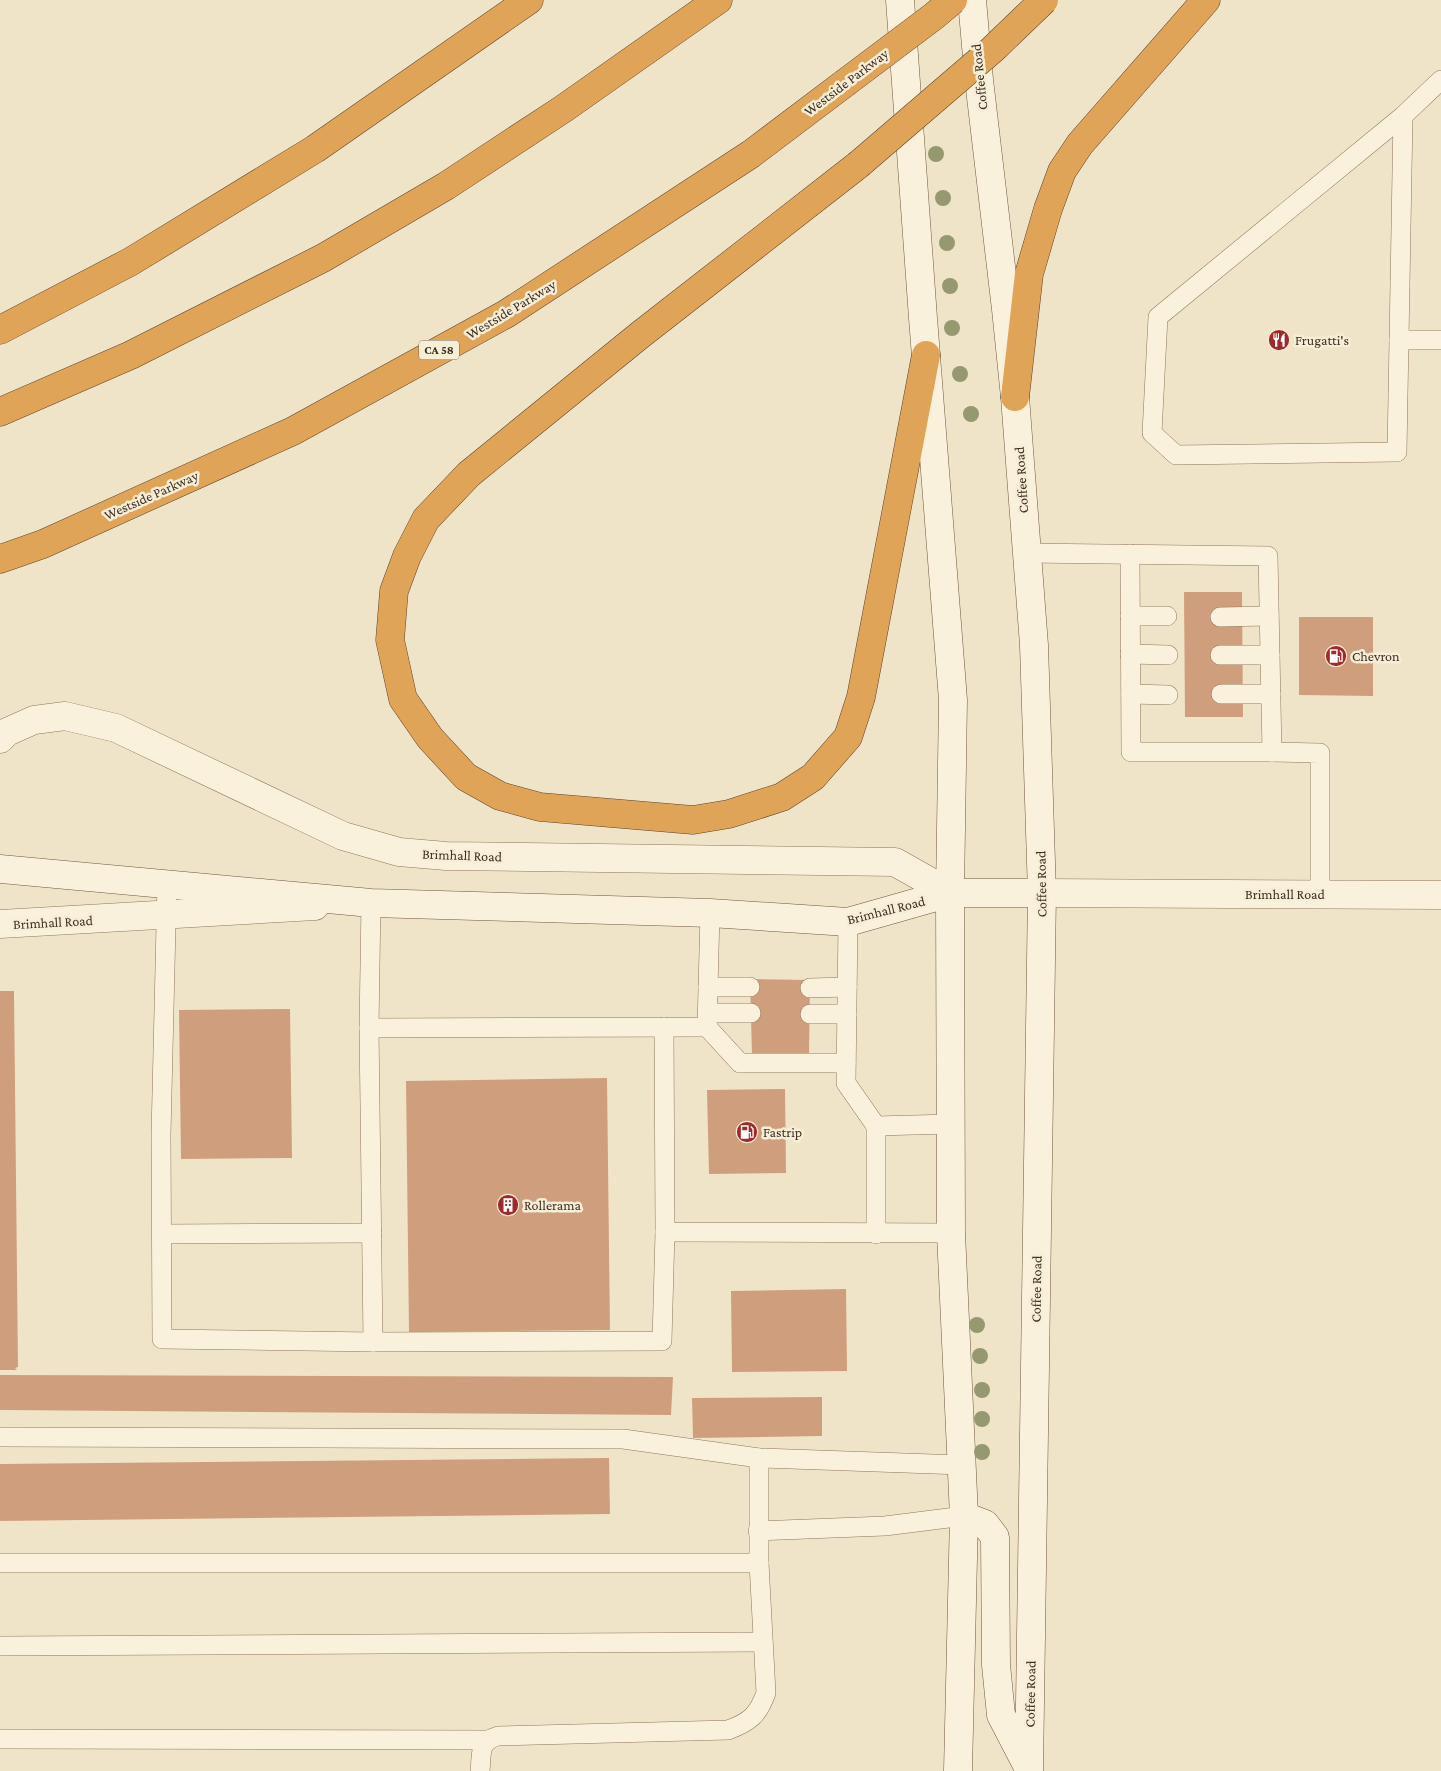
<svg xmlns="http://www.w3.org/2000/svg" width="1441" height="1771" font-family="'Crimson Pro',serif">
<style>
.building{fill:#cf9f7d}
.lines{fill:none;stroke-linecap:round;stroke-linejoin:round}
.service-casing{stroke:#8d765c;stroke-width:20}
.minor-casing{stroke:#8d765c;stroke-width:29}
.tertiary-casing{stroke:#8d765c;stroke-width:29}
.secondary-casing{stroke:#6f573f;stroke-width:29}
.motorway-casing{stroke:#5b4430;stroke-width:29}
.service{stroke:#faf1dc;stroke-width:19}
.minor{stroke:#faf1dc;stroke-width:28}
.tertiary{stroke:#faf1dc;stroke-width:28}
.secondary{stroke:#faf1dc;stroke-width:28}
.motorway{stroke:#e0a458;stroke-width:28}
.motorway-bridge-casing{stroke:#5b4430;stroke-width:29;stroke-linecap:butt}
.motorway-bridge{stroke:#e0a458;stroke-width:28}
.tree{fill:#96986f}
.labels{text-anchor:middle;stroke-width:5;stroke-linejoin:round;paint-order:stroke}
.shield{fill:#f7eed8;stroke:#756857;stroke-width:1}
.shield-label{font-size:12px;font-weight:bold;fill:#3d2e20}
.street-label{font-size:14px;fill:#3d2e20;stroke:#f7eed8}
.poi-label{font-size:14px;fill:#3d2e20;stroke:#f7eed8;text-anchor:start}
</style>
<rect width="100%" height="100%" fill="#f0e4c8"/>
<g class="building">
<path d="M1184 592H1242L1243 717H1185Z"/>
<path d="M1299 617H1373V696L1299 695Z"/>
<path d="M750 979 810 980 809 1056 752 1055Z"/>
<path d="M0 991H14L18 1367 15 1368 17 1370H0Z"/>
<path d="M290 1009 292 1158 181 1159 179 1010Z"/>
<path d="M607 1078 610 1330 409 1332 406 1081Z"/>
<path d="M785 1089 786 1173 709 1174 707 1090Z"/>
<path d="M846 1289 847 1371 732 1372 731 1291Z"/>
<path d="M0 1375 673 1377 671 1415 0 1410Z"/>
<path d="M822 1397V1436L693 1438 692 1398Z"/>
<path d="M609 1458 610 1514 0 1521V1464Z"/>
</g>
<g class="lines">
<g class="service-casing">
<g id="service">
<path d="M1403 116 1397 452 1176 455 1152 433 1158 317 1403 116 1441 80"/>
<path d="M1399 340H1441"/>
<path d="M1026 553 1268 556 1272 752 1320 753V894"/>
<path d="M1130 554 1131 752H1272"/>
<path d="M1130 616H1167"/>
<path d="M1220 617 1269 616"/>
<path d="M1130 654 1168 655"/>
<path d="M1220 655H1270"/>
<path d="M1131 694 1168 695"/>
<path d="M1221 694H1271"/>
<path d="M167 884 161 1135 162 1339 373 1342 369 1028 371 903"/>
<path d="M848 922 846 1083 876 1126 951 1124"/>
<path d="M708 987H750"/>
<path d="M810 988 847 987"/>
<path d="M708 1013H751"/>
<path d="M810 1014H847"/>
<path d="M664 1027 665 1232 951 1233"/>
<path d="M707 1027 740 1063H846"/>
<path d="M369 1028 707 1027 710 913"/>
<path d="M876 1126V1234"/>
<path d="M162 1234 372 1233"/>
<path d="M373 1342 662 1341 665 1232"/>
<path d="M0 1437 623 1439 759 1458 962 1465"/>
<path d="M758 1531 885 1526 964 1516"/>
<path d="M0 1563H759"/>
<path d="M0 1646 763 1642"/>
<path d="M0 1739 487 1740"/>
<path d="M480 1771C482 1753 478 1742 498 1736L728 1730C750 1722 758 1715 766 1693L759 1563V1458"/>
</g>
</g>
<g class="minor-casing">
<g id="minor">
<path d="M0 739 7 732 34 720 65 716 116 728 343 836 399 852 446 856 895 862 950 893"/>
<path d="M0 924 315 906"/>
</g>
</g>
<g class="tertiary-casing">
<path id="tertiary" d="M1042 893 1441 895"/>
</g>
<g class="secondary-casing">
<g id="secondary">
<path d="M900 0 923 318 953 700 950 893 951 1233 964 1516 958 1771"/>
<path d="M972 0 979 80 1006 309 1015 397 1034 645 1042 893 1029 1771"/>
<path d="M0 869 371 903 710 913 848 922 950 893H1042"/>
<path d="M964 1516 985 1524 995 1537 996 1665 1001 1715 1028 1767"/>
</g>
</g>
<g class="motorway-casing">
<g id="motorway">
<path d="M858 165 640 335 469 474 426 519 407 556 394 591 390 640 403 699 430 738 466 777 500 796 540 807 693 820 729 814 782 797 813 777 848 737 861 697 926 355"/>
<path d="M0 330 130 262 315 149 529 0"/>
<path d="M1015 397 1029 274 1048 209 1062 171 1080 144 1206 0"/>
<path d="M0 412 131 355 323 258 446 186 563 109 718 0"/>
<path d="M0 559 43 544 293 431 506 314 751 154 845 83"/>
</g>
</g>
<use href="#service" class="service"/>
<use href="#minor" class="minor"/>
<use href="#tertiary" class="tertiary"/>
<use href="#secondary" class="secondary"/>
<use href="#motorway" class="motorway"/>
<g class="motorway-bridge-casing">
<g id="motorway-bridge">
<path d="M845 83 934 16 953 0"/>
<path d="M858 165 993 49 1044 0"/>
</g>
</g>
<use href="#motorway-bridge" class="motorway-bridge"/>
</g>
<g class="tree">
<circle cx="936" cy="154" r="8"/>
<circle cx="943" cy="198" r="8"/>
<circle cx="947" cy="243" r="8"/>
<circle cx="950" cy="286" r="8"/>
<circle cx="952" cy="328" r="8"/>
<circle cx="960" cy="374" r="8"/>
<circle cx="971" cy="414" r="8"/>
<circle cx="977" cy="1325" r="8"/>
<circle cx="980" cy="1356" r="8"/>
<circle cx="982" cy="1390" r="8"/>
<circle cx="982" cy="1419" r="8"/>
<circle cx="982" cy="1452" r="8"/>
</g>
<defs>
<g id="restaurant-disc" transform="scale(1.125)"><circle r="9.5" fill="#9e2a2b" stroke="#f7eed8"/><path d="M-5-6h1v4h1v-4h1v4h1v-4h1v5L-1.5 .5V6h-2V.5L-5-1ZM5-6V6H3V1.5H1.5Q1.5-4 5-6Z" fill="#fff"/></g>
<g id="fuel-disc" transform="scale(1.125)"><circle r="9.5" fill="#9e2a2b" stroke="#f7eed8"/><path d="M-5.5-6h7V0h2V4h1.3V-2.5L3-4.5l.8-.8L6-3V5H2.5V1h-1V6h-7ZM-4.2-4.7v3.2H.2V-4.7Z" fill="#fff"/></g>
<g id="building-disc" transform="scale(1.125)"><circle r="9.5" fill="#9e2a2b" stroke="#f7eed8"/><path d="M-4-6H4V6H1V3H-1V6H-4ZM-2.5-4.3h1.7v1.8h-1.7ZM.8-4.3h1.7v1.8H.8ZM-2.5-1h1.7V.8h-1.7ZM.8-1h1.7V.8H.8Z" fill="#fff"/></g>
</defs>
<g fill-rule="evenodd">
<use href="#restaurant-disc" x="1279" y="340"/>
<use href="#fuel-disc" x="1336" y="656"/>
<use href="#fuel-disc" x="747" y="1132"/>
<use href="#building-disc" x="508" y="1205"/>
</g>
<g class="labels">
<rect class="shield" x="419" y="340.5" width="40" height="19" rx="4"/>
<g class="shield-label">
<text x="439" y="354">CA 58</text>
</g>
<g class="street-label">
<text transform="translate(979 77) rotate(-96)" y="5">Coffee Road</text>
<text transform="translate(846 82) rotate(-37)" y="5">Westside Parkway</text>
<text transform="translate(511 309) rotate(-31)" y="5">Westside Parkway</text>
<text transform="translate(1021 480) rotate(-94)" y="5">Coffee Road</text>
<text transform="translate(151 495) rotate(-24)" y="5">Westside Parkway</text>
<text transform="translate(462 855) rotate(2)" y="5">Brimhall Road</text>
<text transform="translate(1041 884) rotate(-91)" y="5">Coffee Road</text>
<text x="1285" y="899">Brimhall Road</text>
<text transform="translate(886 910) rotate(-14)" y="5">Brimhall Road</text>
<text transform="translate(53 922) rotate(-3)" y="5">Brimhall Road</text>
<text transform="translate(1036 1289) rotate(-89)" y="5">Coffee Road</text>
<text transform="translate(1030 1694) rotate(-89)" y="5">Coffee Road</text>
</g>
<g class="poi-label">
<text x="1295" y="345">Frugatti's</text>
<text x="1352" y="661">Chevron</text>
<text x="763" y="1137">Fastrip</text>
<text x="524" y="1210">Rollerama</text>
</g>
</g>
</svg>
